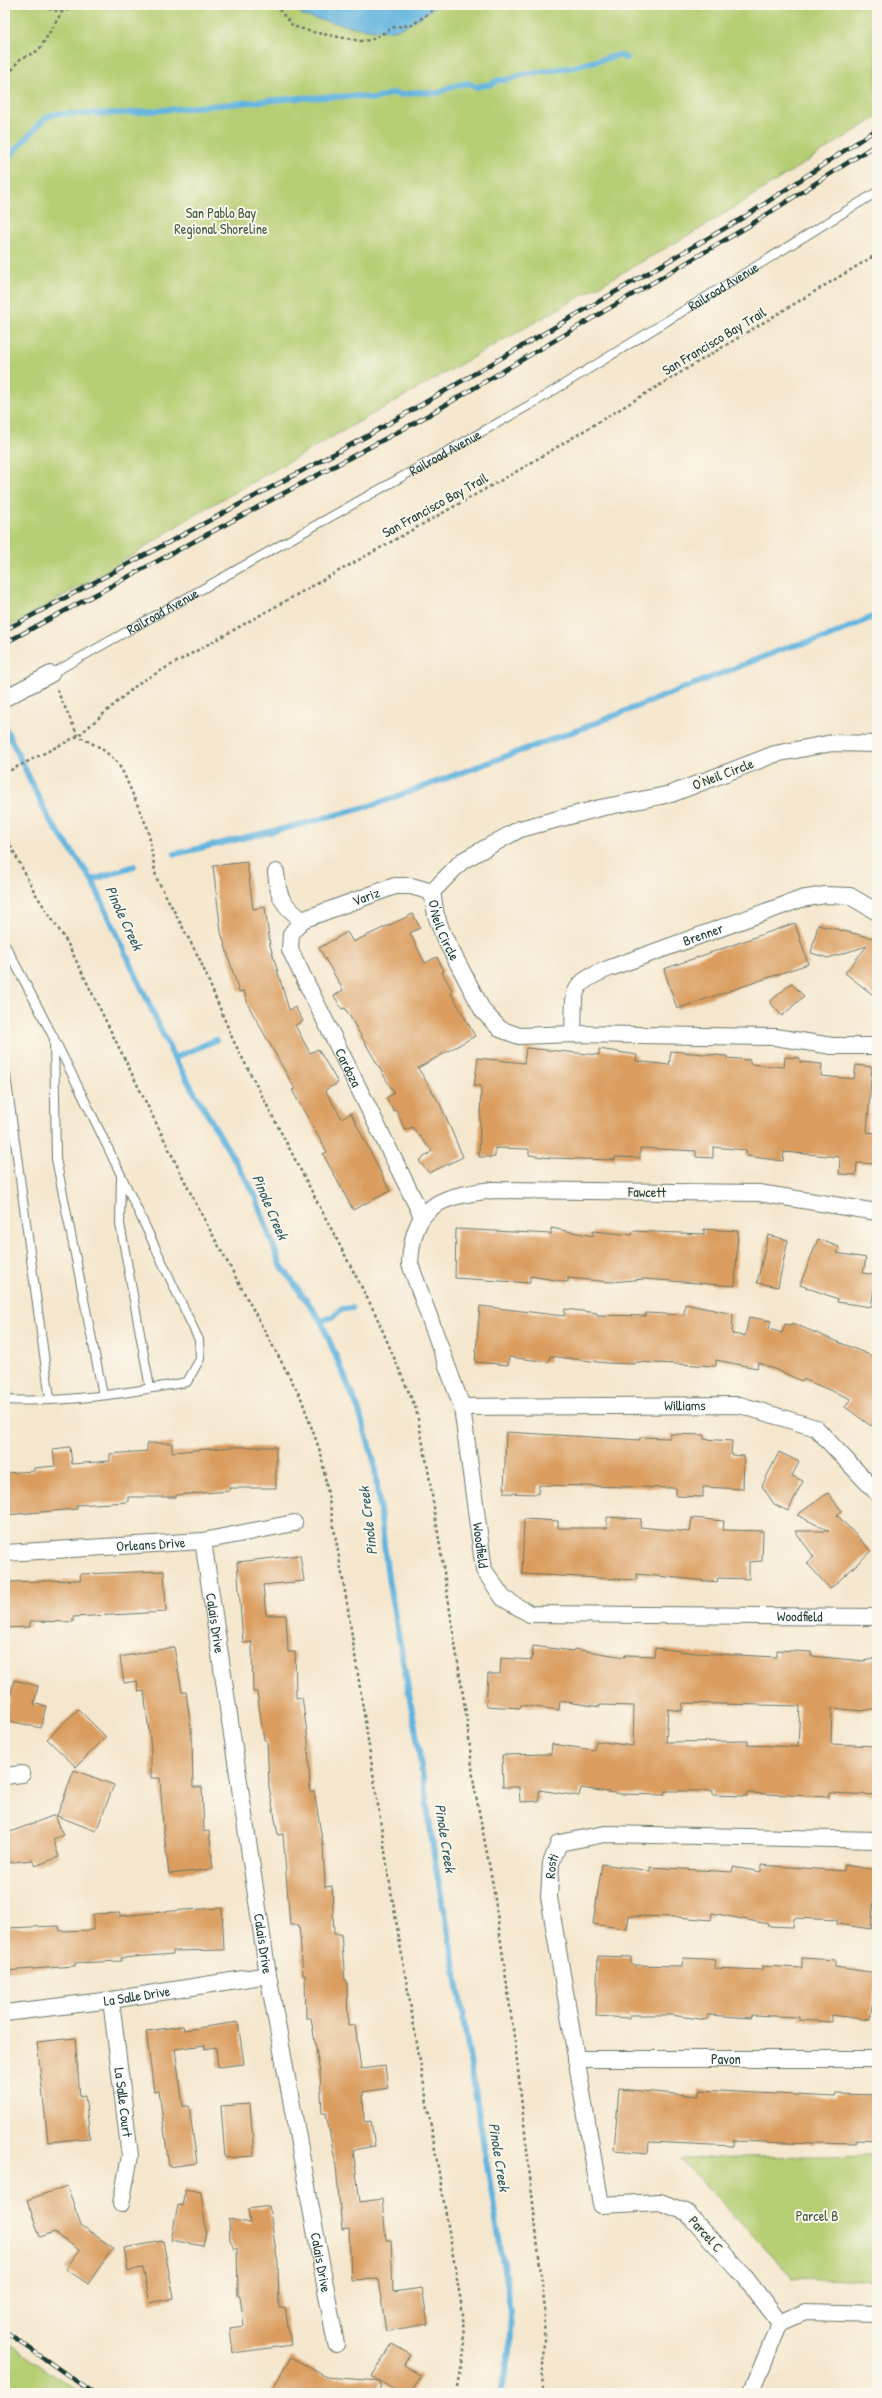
<svg xmlns="http://www.w3.org/2000/svg" width="882" height="2398" font-family="'Patrick Hand',sans-serif">
<style>
.green{fill:#b5ce73;stroke:#6a8654}
.water{fill:#62b4de;stroke:#407889}
.lines{fill:none;stroke-linecap:round;stroke-linejoin:round}
.stream{stroke:#62b4de;stroke-width:6}
.building{fill:#da9d5e;fill-rule:evenodd}
.service-casing{stroke:#6a786a;stroke-width:10}
.minor-casing{stroke:#6a786a;stroke-width:18}
.path{stroke:#6a786a;stroke-width:2.5;stroke-dasharray:3 3;stroke-linecap:butt}
.service{stroke:#fff;stroke-width:8}
.minor{stroke:#fff;stroke-width:16}
.rail-casing{stroke:#1f3d34;stroke-width:4.5}
.rail{stroke:#fbf7ec;stroke-width:3;stroke-dasharray:9;stroke-linecap:butt}
.labels{text-anchor:middle;stroke-width:4;stroke-linejoin:round;paint-order:stroke}
.park-label{font-size:14px;fill:#3d5a41;stroke:#fbf7ec}
.street-label{font-size:14px;fill:#1f3d34;stroke:#fbf7ec}
.water-label{font-size:15px;font-style:italic;fill:#305b5e;stroke:#fbf7ec}
</style>
<rect width="100%" height="100%" fill="#fbf7ec"/>
<filter id="ink" filterUnits="userSpaceOnUse"><feTurbulence type="fractalNoise" baseFrequency=".025" numOctaves="2"/><feDisplacementMap in="SourceGraphic" scale="8" xChannelSelector="R" yChannelSelector="G"/><feConvolveMatrix kernelMatrix="1 2 1 2 8 2 1 2 1" color-interpolation-filters="sRGB"/></filter>
<filter id="wash" filterUnits="userSpaceOnUse"><feTurbulence type="fractalNoise" baseFrequency=".012" numOctaves="4" result="noise"/><feDisplacementMap in="SourceGraphic" scale="16" xChannelSelector="R" yChannelSelector="G"/><feGaussianBlur stdDeviation="0.9" result="paint"/><feColorMatrix in="noise" values="0 0 0 0 0 0 0 0 0 0 0 0 0 0 0 0 0 1.4 0 .05"/><feComposite in="paint" operator="in"/></filter>
<g filter="url(#wash)">
<rect width="100%" height="100%" fill="#f5e7ce"/>
<g class="green">
<path d="M5 5H877V117L703 227 189 518 138 552 5 630Z"/>
<path d="M874 2155 877 2194V2281L793 2278 680 2158Z"/>
<path d="M5 2341 80 2393H5Z"/>
</g>
<path class="water" d="M294 5H436C428 13 405 28 394 30 374 34 324 20 303 16Z"/>
<g class="lines">
<g class="stream">
<path d="M5 158 10 156 44 119 54 114 129 113 297 98 356 96 374 99 393 93 401 95 416 92 438 93 450 87 468 83 475 87 492 84 498 80H506L522 75 574 67 619 55 626 58"/>
<path d="M5 727 49 819 92 880 174 1058 254 1193 280 1264 321 1321 359 1411 374 1461 388 1578 416 1732 438 1880 451 1944 511 2312 509 2351 501 2393"/>
<path d="M175 854 303 824 373 805 583 728 788 647 825 638 877 615"/>
<path d="M92 880 134 866"/>
<path d="M174 1058 216 1040"/>
<path d="M321 1321 334 1316 342 1309 352 1308"/>
</g>
</g>
<g id="blocks">
<g class="building">
<path d="M247 862 253 909 265 907 270 945 289 1010 295 1007 303 1021 295 1025 310 1053 318 1049 330 1069 338 1083 325 1090 342 1119 351 1113 390 1191 353 1210 323 1154 327 1152 292 1090 295 1089 248 1005 244 991 239 992 221 932 213 866Z"/>
<path d="M413 914 420 928 410 933 425 963 437 957 444 971 442 972 453 992 451 993 475 1036 418 1068 440 1104 463 1157 429 1173 419 1161 432 1151 412 1127 405 1130 396 1110 394 1111 386 1098 394 1093 345 1008 342 1009 334 996 343 990 319 948 347 932 353 942Z"/>
<path d="M795 923 808 964 677 1009 664 969Z"/>
<path d="M818 925 873 938 877 933V998L845 973 867 946 828 958 811 953Z"/>
<path d="M791 983 804 996 782 1016 770 1002Z"/>
<path d="M526 1048 599 1055V1049L637 1055 636 1061 669 1065 671 1051 727 1056V1058L750 1060V1064L784 1067 785 1057 800 1058V1062L822 1064 821 1076 854 1079 856 1065 872 1067 867 1132 877 1133V1164L857 1163 856 1175 839 1174 840 1157 784 1152 783 1161 746 1156V1150L713 1147V1158L696 1157V1151L640 1148V1158L615 1157V1160L550 1158 529 1155V1149L495 1148V1157H479L481 1086H474L478 1058 524 1063Z"/>
<path d="M551 1228 593 1236V1231L632 1235 633 1231 704 1234V1229L738 1231 735 1286 645 1279 611 1282 568 1278V1282L530 1276V1283L455 1278 456 1229 551 1234Z"/>
<path d="M768 1235 788 1240 778 1287 757 1283Z"/>
<path d="M818 1239 839 1247 837 1253 866 1258 863 1273 876 1275 871 1307 837 1302 838 1299 800 1285Z"/>
<path d="M685 1304 733 1314 732 1334 745 1336 749 1317 771 1321 769 1329 782 1333 785 1324 791 1325 792 1323 877 1358V1417L871 1426 845 1407 851 1399 803 1379 802 1381 758 1362 757 1368 716 1360V1366L635 1362V1364L606 1363 550 1356 549 1362 509 1357 508 1365 475 1362 480 1306 564 1316 565 1309 597 1313V1315L646 1316V1313L684 1315Z"/>
<path d="M506 1432 640 1440V1437L670 1438V1434L704 1435V1439L732 1441 731 1455 744 1456 743 1489 703 1487V1497L676 1496V1488L539 1485 538 1494 504 1493Z"/>
<path d="M147 1443H172V1452L232 1447H276V1488H229L230 1491 176 1495V1497H128V1502L77 1505V1509L5 1515V1473L34 1471V1468L55 1466 53 1449 70 1447 72 1464 110 1461V1454L147 1451Z"/>
<path d="M779 1452 799 1462 792 1476 803 1481 788 1511 774 1504 762 1486Z"/>
<path d="M828 1493 842 1511 837 1515 871 1551 830 1589 807 1563 814 1557 795 1531H829L797 1515Z"/>
<path d="M607 1517 641 1519 640 1527 690 1532 692 1518 724 1521 723 1530 763 1531 762 1561 749 1562V1579L718 1578 717 1582 637 1574V1580L522 1574 524 1519 558 1521V1528H607Z"/>
<path d="M300 1555 304 1581 263 1585 266 1615H286L288 1652H295L296 1698 302 1697 308 1740 310 1792 314 1791 323 1845 325 1887 332 1886 334 1934H341L345 1981H347L348 2026 355 2025 361 2069 385 2066 388 2088 363 2092 364 2122 371 2121 375 2146 353 2150 360 2202 382 2199 386 2240H391L393 2292 422 2288 428 2324 386 2331 378 2279 351 2280 349 2229 342 2230 336 2166 326 2113H322L320 2073 311 2018H306L305 1975H303L299 1925H290L283 1834 278 1835 269 1787 267 1740H264L257 1692H253L252 1642 243 1643 237 1562Z"/>
<path d="M164 1571 166 1612 73 1617V1622L30 1621V1627L5 1628V1582L81 1580 80 1574Z"/>
<path d="M533 1646 573 1651 574 1649 625 1657V1655L654 1656 655 1648 696 1653 777 1657V1650L811 1652V1656L864 1661 877 1658V1708L862 1711 832 1708 831 1744 877 1746V1795L829 1793V1797L747 1793V1796L713 1795V1791H665L664 1795 621 1794 581 1788 579 1796 539 1790V1801L520 1802 519 1787H503L502 1755 551 1754 552 1744 594 1750 596 1741 633 1746 634 1706 600 1705V1707L560 1701 559 1710 521 1705 520 1708 486 1706 488 1674H500L501 1658 532 1660ZM683 1703 800 1706 798 1747 748 1745V1741L666 1742 668 1709 682 1711Z"/>
<path d="M174 1647 182 1692H186L192 1737 193 1787H202L204 1832 209 1831 213 1869 169 1874 163 1826 160 1778H151V1748L144 1691 139 1692 137 1681 124 1683 120 1657Z"/>
<path d="M14 1680 38 1686 34 1704 46 1706 41 1728 5 1720Z"/>
<path d="M78 1709 106 1737 76 1767 47 1739Z"/>
<path d="M74 1770 114 1785 96 1831 57 1816Z"/>
<path d="M55 1815 63 1835 53 1839 59 1857 35 1866 32 1860 5 1863V1834Z"/>
<path d="M602 1864 650 1871V1867L732 1872 733 1867 761 1872V1865L844 1871 845 1865 877 1870 871 1929 837 1924V1920L794 1918 793 1927 767 1926 768 1924 712 1913 711 1920 678 1917 629 1916 627 1929 593 1924Z"/>
<path d="M222 1908 224 1950 173 1951V1954L121 1958 122 1961 75 1963V1966L5 1971V1928L59 1926 60 1931 93 1930V1914L120 1913V1916L183 1910Z"/>
<path d="M598 1956 631 1957V1965L682 1966 683 1958 705 1959 715 1960 714 1968 762 1970V1966L802 1968V1958L835 1960V1967L877 1973 870 2020 832 2015V2022L799 2020V2017L752 2015 751 2018 708 2015 707 2020 671 2015H629V2018L596 2016Z"/>
<path d="M238 2022 244 2064 218 2067 216 2047 205 2049V2045L175 2049 183 2106H189L197 2163 169 2167 159 2091 154 2092 146 2031 183 2026 184 2030Z"/>
<path d="M75 2038 80 2097 85 2096 90 2138 48 2142 37 2042Z"/>
<path d="M619 2089 699 2096V2090L835 2097 836 2094 877 2095V2141L856 2140V2143L815 2142 814 2144 733 2141V2146L649 2142 648 2153 614 2150Z"/>
<path d="M250 2104 254 2156 225 2158 221 2106Z"/>
<path d="M67 2186 81 2225 113 2248 88 2284 66 2269 79 2250 54 2232 40 2237 27 2200Z"/>
<path d="M185 2189 201 2192 206 2232 203 2246 171 2240 178 2205 182 2206Z"/>
<path d="M269 2206 278 2264 279 2308 285 2307 291 2345 233 2353 230 2328 244 2326 240 2296H238L237 2248 234 2249 230 2240 229 2219 250 2223 248 2209Z"/>
<path d="M163 2241 174 2298 150 2303 143 2268 128 2271 124 2248Z"/>
<path d="M392 2344 411 2355 404 2365 421 2376 411 2393H399L372 2376Z"/>
<path d="M291 2357 326 2377 380 2381V2393H270Z"/>
</g>
</g>
</g>
<g filter="url(#ink)">
<use href="#blocks" fill-opacity="0" stroke="#6a786a" stroke-width="1"/>
<g class="lines">
<g class="service-casing">
<g id="service">
<path id="s1" d="M51 674 535 402 877 192"/>
<path d="M5 945C75 1074 136 1207 199 1340L200 1359 187 1382C127 1393 66 1403 5 1400"/>
<path d="M54 1038 56 1159 103 1395"/>
<path d="M5 1068 50 1399"/>
<path d="M121 1178 120 1224 150 1388"/>
<path d="M5 1388 7 1400"/>
</g>
</g>
<g class="minor-casing">
<g id="minor">
<path d="M5 698 51 674"/>
<path id="s2" d="M877 744 832 743 775 754 671 794 600 808 520 829 462 861 432 892 436 915 444 937 483 1011 500 1029 519 1036 573 1034 775 1037 832 1046H877"/>
<path d="M276 872C278 898 282 904 302 920"/>
<path id="s3" d="M302 920 291 934 290 950 422 1216"/>
<path id="s4" d="M302 920 395 886H411L432 892"/>
<path id="s5" d="M573 1034C575 991 567 985 610 968L801 899 825 895 850 896 877 912"/>
<path id="s6" d="M877 1212 759 1193 492 1190C439 1197 413 1204 410 1264L462 1407 484 1570 503 1598 530 1614 877 1617"/>
<path id="s7" d="M462 1407 740 1405 816 1428 877 1493"/>
<path id="s8" d="M203 1541 268 1975 336 2344"/>
<path id="s9" d="M5 1553 203 1541 294 1523"/>
<path d="M5 1776 22 1774"/>
<path id="s10" d="M111 2000 130 2156 121 2204"/>
<path id="s11" d="M5 2013 111 2000 268 1975"/>
<path id="s12" d="M576 2059H877"/>
<path id="s13" d="M780 2323 745 2277 686 2212 660 2202 601 2205 549 1897 551 1863 559 1843 605 1834 877 1840"/>
<path d="M751 2393 780 2323 805 2312 877 2314"/>
</g>
</g>
<g class="path">
<path d="M31 5 62 12 80 5"/>
<path d="M275 5 293 26 312 32 361 41 371 40 394 27 412 25 440 5"/>
<path d="M5 80 19 60 39 50 62 12"/>
<path d="M57 690 78 736 101 748 117 762 124 774 148 829 156 877 200 960 233 1040 375 1313 416 1409 428 1469 467 1721 474 1785 493 1885 515 2043 545 2310 542 2393"/>
<path d="M5 773 78 736 139 683 514 473 877 254"/>
<path d="M5 835 35 893 67 942 196 1204 301 1398 321 1454 347 1603 392 1897 463 2314 464 2351 457 2393"/>
</g>
<use href="#service" class="service"/>
<use href="#minor" class="minor"/>
<g class="rail-casing">
<g id="rail">
<path d="M5 630 369 435 746 216 877 129"/>
<path d="M5 643 420 420 747 227 877 144"/>
<path d="M5 2331 93 2393"/>
</g>
</g>
<use href="#rail" class="rail"/>
</g>
</g>
<g class="labels">
<g class="park-label">
<text x="221" y="218">San Pablo Bay<tspan x="221" dy="16">Regional Shoreline</tspan></text>
<text x="817" y="2221">Parcel B</text>
</g>
<g class="street-label">
<text dy="5" stroke="none"><textPath href="#s1" startOffset="776">Railroad Avenue</textPath></text>
<text transform="translate(714 341) rotate(-31)" y="5">San Francisco Bay Trail</text>
<text dy="5" stroke="none"><textPath href="#s1" startOffset="452">Railroad Avenue</textPath></text>
<text transform="translate(435 505) rotate(-29)" y="5">San Francisco Bay Trail</text>
<text dy="5" stroke="none"><textPath href="#s1" startOffset="128">Railroad Avenue</textPath></text>
<text transform="translate(723 774) rotate(-21)" y="5">O'Neil Circle</text>
<text dy="5" stroke="none"><textPath href="#s4" startOffset="68">Variz</textPath></text>
<text dy="5" stroke="none"><textPath href="#s2" startOffset="519">O'Neil Circle</textPath></text>
<text dy="5" stroke="none"><textPath href="#s5" startOffset="184">Brenner</textPath></text>
<text dy="5" stroke="none"><textPath href="#s3" startOffset="165">Cardoza</textPath></text>
<text transform="translate(647 1192) rotate(1)" y="5">Fawcett</text>
<text dy="5" stroke="none"><textPath href="#s7" startOffset="223">Williams</textPath></text>
<text dy="5" stroke="none"><textPath href="#s9" startOffset="146">Orleans Drive</textPath></text>
<text dy="5" stroke="none"><textPath href="#s6" startOffset="804">Woodfield</textPath></text>
<text dy="5" stroke="none"><textPath href="#s6" startOffset="1164">Woodfield</textPath></text>
<text dy="5" stroke="none"><textPath href="#s8" startOffset="83">Calais Drive</textPath></text>
<text dy="5" stroke="none"><textPath href="#s13" startOffset="576">Rosti</textPath></text>
<text dy="5" stroke="none"><textPath href="#s8" startOffset="407">Calais Drive</textPath></text>
<text dy="5" stroke="none"><textPath href="#s11" startOffset="133">La Salle Drive</textPath></text>
<text dy="5" stroke="none"><textPath href="#s12" startOffset="150">Pavon</textPath></text>
<text dy="5" stroke="none"><textPath href="#s10" startOffset="103">La Salle Court</textPath></text>
<text transform="translate(706 2234) rotate(48)" y="5">Parcel C</text>
<text dy="5" stroke="none"><textPath href="#s8" startOffset="731">Calais Drive</textPath></text>
</g>
<g class="water-label">
<text transform="translate(124 918) rotate(65)" y="5">Pinole Creek</text>
<text transform="translate(270 1207) rotate(67)" y="5">Pinole Creek</text>
<text transform="translate(368 1521) rotate(-97)" y="5">Pinole Creek</text>
<text transform="translate(445 1838) rotate(81)" y="5">Pinole Creek</text>
<text transform="translate(499 2157) rotate(81)" y="5">Pinole Creek</text>
</g>
</g>
<rect width="882" height="2398" fill="none" stroke="#fbf7ec" stroke-width="20"/>
</svg>
